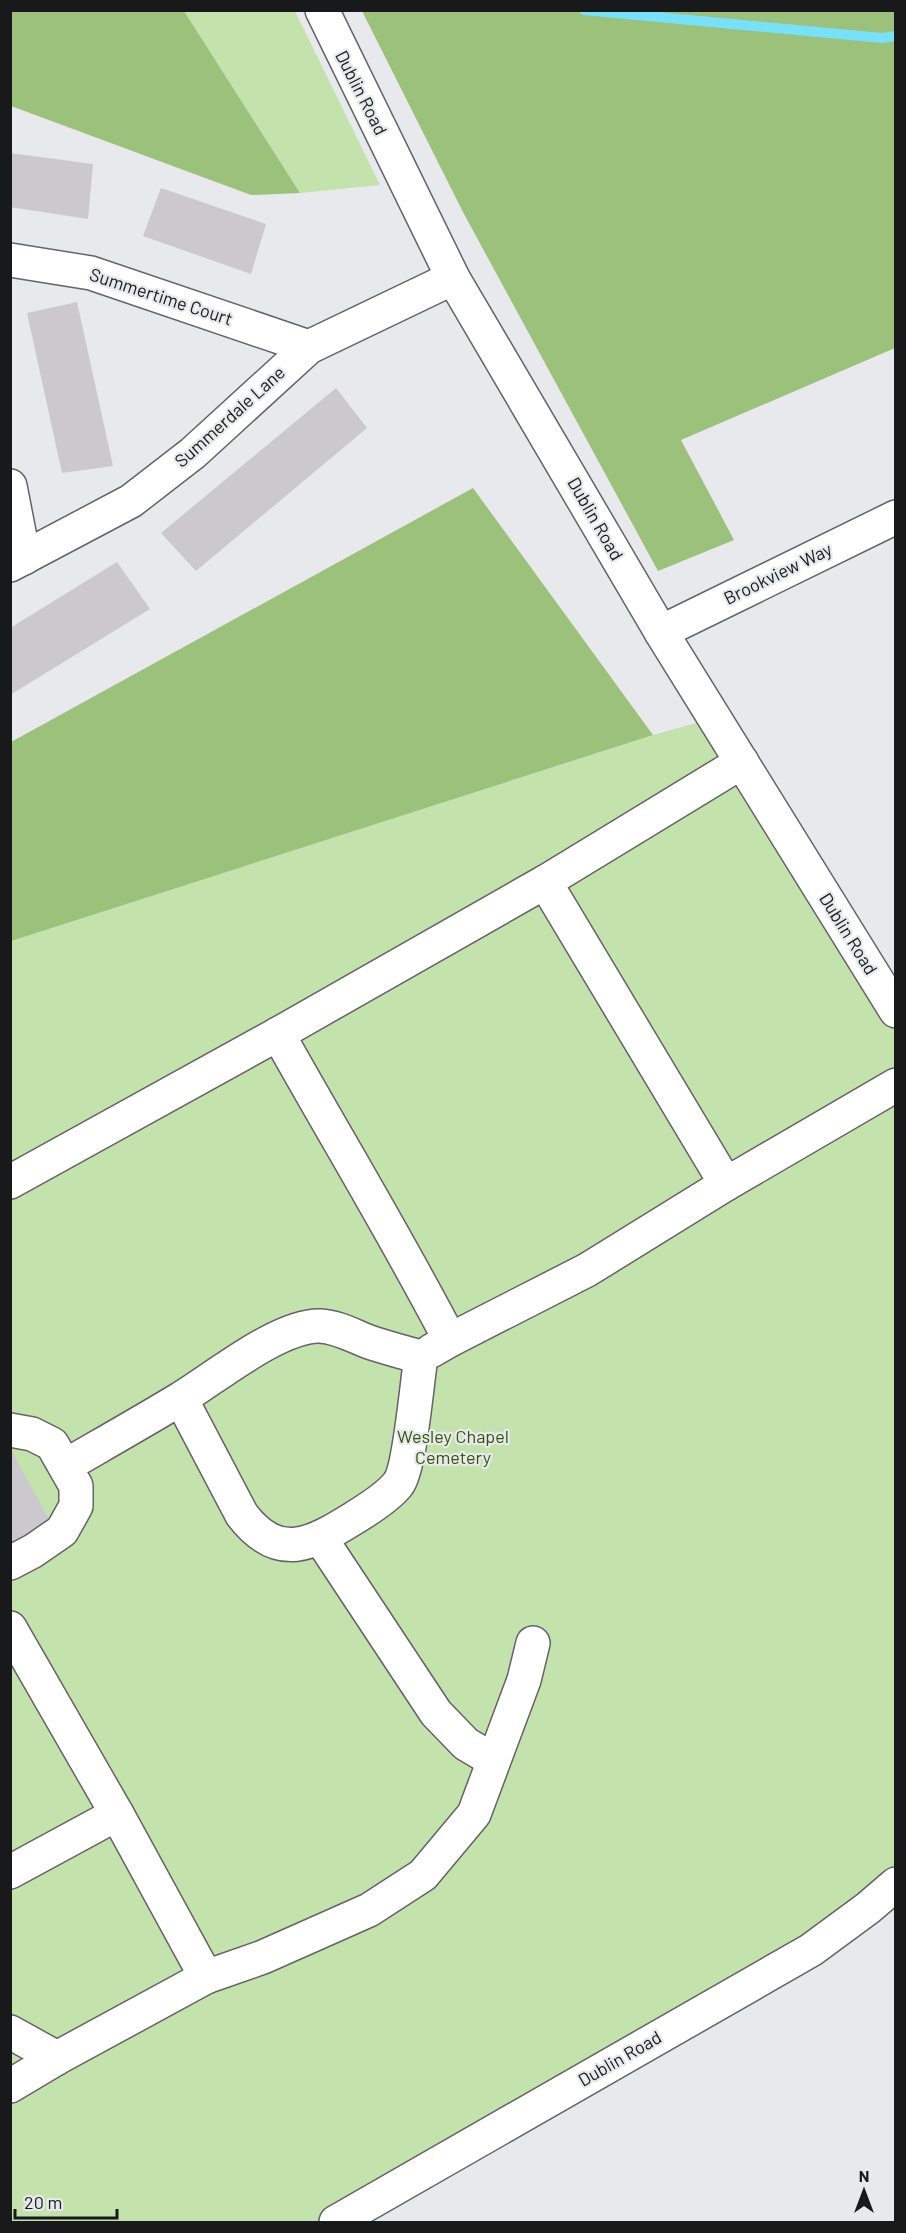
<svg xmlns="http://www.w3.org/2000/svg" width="906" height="2233" font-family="Barlow,sans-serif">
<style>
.green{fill:#c4e2ac}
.forest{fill:#9bc17b}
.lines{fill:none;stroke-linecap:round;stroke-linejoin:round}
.stream{stroke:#78e1fa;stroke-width:10}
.building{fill:#cbc9cd}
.minor-casing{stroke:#636467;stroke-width:36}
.major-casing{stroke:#636467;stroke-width:36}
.minor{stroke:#fff;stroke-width:33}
.major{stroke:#fff;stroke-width:33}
.labels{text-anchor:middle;stroke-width:4.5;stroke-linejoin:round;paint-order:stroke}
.street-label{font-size:18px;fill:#18191a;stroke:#e7e9ed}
.park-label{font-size:18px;fill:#335407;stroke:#e7e9ed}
</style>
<rect width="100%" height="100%" fill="#e7e9ed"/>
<g class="green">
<path d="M184 11H295L380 185 300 193Z"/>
<path d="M714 718 895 1011V1884L336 2222H11L10 941 653 735Z"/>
</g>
<g class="forest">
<path d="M10 11H184L300 193 251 195 11 106Z"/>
<path d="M362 11H895V348L681 440 734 540 658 571 464 214Z"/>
<path d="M473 488 653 735 11 941V742Z"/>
</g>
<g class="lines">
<path class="stream" d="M584 10 882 38 896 36"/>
</g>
<g class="building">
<path d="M10 153 93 164 88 219 10 207Z"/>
<path d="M161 188 266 224 251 274 143 236Z"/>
<path d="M77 302 113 466 62 473 27 313Z"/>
<path d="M336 388 367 428 196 571 161 533Z"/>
<path d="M117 562 150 609 10 695V628Z"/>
<path d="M10 1448 50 1521 10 1545Z"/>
</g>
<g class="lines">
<g class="minor-casing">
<g id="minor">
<path d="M10 260 91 273 309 347"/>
<path d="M10 486 24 558"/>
<path d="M10 565 131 501 193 453 309 347 453 278"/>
<path d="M661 632 896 517"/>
<path d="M278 1034C335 1136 396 1236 450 1340L431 1351"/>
<path d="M10 1182 278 1034 545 882 742 762"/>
<path d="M726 1184 896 1085"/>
<path d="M450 1340 587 1270 726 1184 545 882"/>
<path d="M10 1430 32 1434 52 1444 76 1486V1506L62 1531 33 1551 10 1563"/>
<path d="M65 1466C103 1444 142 1422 180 1399 215 1378 279 1325 320 1326 339 1327 355 1337 372 1343 388 1348 405 1353 421 1357 417 1381 410 1469 398 1484 389 1496 367 1510 354 1518 312 1544 279 1563 242 1515L181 1399"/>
<path d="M321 1539 436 1713 466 1744 493 1760"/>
<path d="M10 1628 117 1814 206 1977 57 2058 10 2086"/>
<path d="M10 1872 117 1814"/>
<path d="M206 1977 263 1957 369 1910 423 1875 474 1814 524 1680 533 1643"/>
<path d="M10 2032 57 2058"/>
</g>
</g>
<g class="major-casing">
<g id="major">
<path d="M322 10 453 278 661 632 896 1011"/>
<path d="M336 2222 811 1950 868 1908 896 1884"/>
</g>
</g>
<use href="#minor" class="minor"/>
<use href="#major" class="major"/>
</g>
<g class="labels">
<g class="street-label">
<text transform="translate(361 93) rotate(63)" y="6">Dublin Road</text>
<text transform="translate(161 297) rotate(18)" y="6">Summertime Court</text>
<text transform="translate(230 417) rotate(-42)" y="6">Summerdale Lane</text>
<text transform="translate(595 519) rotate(60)" y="6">Dublin Road</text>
<text transform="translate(778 574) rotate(-26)" y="6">Brookview Way</text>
<text transform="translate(848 934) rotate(58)" y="6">Dublin Road</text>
<text transform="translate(620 2059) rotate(-30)" y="6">Dublin Road</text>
</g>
<g class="park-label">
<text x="453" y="1443">Wesley Chapel<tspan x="453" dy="21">Cemetery</tspan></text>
</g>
</g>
<rect width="906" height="2233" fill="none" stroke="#18191a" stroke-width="24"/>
<g transform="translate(864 2191)" stroke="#e7e9ed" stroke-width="4.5" paint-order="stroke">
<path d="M0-4.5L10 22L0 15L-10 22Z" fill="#18191a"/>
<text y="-9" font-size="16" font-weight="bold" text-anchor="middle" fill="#18191a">N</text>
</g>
<path d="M15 2209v9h102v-9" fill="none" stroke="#18191a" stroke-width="3"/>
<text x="24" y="2209" font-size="18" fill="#18191a" stroke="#e7e9ed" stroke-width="4.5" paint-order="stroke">20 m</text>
</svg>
